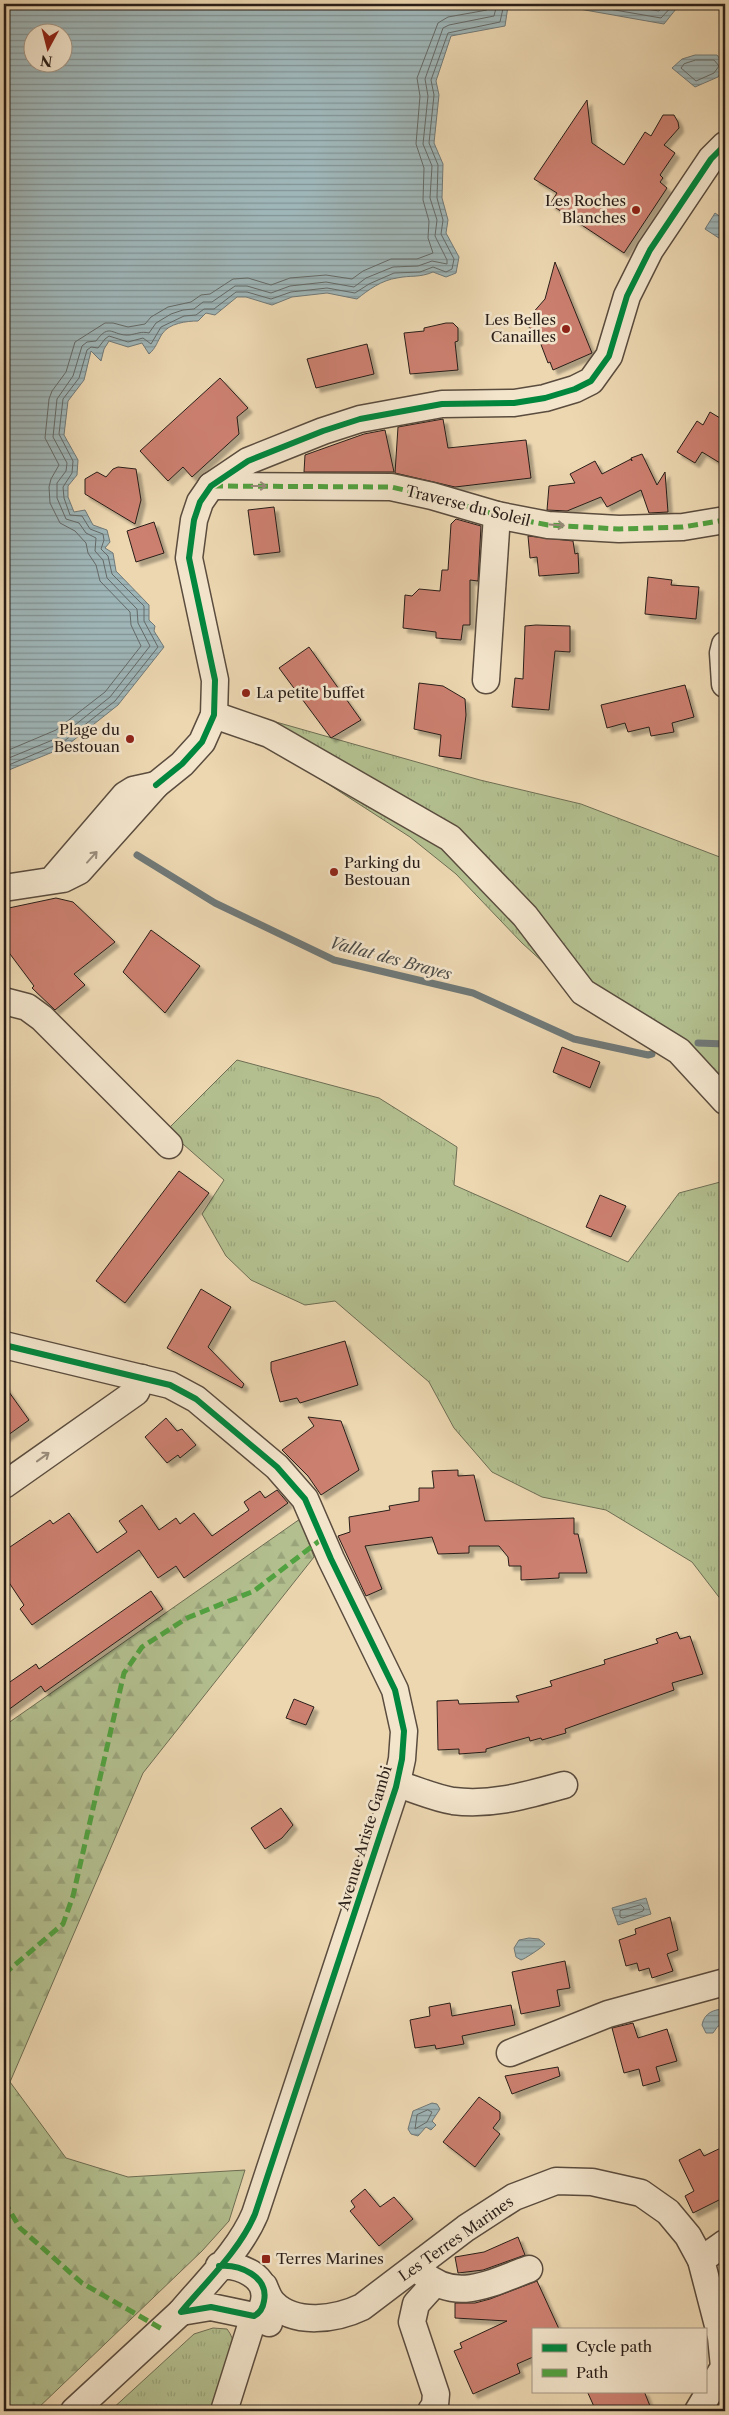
<svg xmlns="http://www.w3.org/2000/svg" width="729" height="2415" font-family="'Libre Caslon Text',serif">
<style>
.grass{fill:url(#grass-tufts);stroke:#6e6e54}
.forest{fill:url(#forest-firs);stroke:#6e6e54}
.water{fill:url(#water-rules);stroke:#707978;fill-rule:evenodd}
.lines{fill:none;stroke-linecap:round;stroke-linejoin:round}
.shore{stroke:#646a68;stroke-width:1}
.stream{stroke:#707978;stroke-width:7}
.building{fill:#cc8070;stroke:#291e18;filter:url(#shadow)}
.minor-casing{stroke:#5a4c3e;stroke-width:29}
.minor{stroke:#f3e5cc;stroke-width:26}
.quiet{stroke:#51a240;stroke-width:5;stroke-dasharray:10 5;stroke-linecap:butt}
.cycleway-casing{stroke:#f3e5cc;stroke-width:9}
.cycleway{stroke:#00873e;stroke-width:6}
.oneway{stroke:#988b7b}
.poi-dot{fill:#8f2418;stroke:#f3e5cc;stroke-width:2}
.labels{text-anchor:middle;stroke-width:5;stroke-linejoin:round;paint-order:stroke}
.poi-label{font-size:15px;fill:#291e18;stroke:#f3e5cc;text-anchor:end}
.street-label{font-size:15px;fill:#291e18;stroke:#f3e5cc}
.water-label{font-size:16px;font-style:italic;fill:#4c4c48;stroke:#f3e5cc}
</style>
<defs>
<pattern id="grass-tufts" width="24" height="20" patternUnits="userSpaceOnUse" patternTransform="scale(1.25)"><rect width="24" height="20" fill="#b3bf8f"/><path d="M3 7l-1-3M5 7V3M7 7l1-3M15 17l-1-3M17 17v-4M19 17l1-3" fill="none" stroke="#9aa47b"/></pattern>
<pattern id="forest-firs" width="22" height="20" patternUnits="userSpaceOnUse" patternTransform="scale(1.25)"><rect width="22" height="20" fill="#b3bf8f"/><path d="M5 1l3.5 6h-7zM16 11l3.5 6h-7z" fill="#9aa47b"/></pattern>
<pattern id="water-rules" width="6" height="5" patternUnits="userSpaceOnUse" patternTransform="scale(1.25)"><rect width="6" height="5" fill="#9fb6b8"/><path d="M0 2.5h6" fill="none" stroke="#829395"/></pattern>
<filter id="shadow"><feDropShadow dx="4.5" dy="4.5" stdDeviation="1" flood-color="#0004"/></filter>
</defs>
<rect width="100%" height="100%" fill="#ecd7b1"/>
<filter id="stains"><feTurbulence type="fractalNoise" baseFrequency=".004" numOctaves="4"/><feColorMatrix values="0 0 0 0 .2 0 0 0 0 .09 0 0 0 0 .02 0 0 0 .5 -.17"/></filter>
<radialGradient id="worn" r=".72"><stop offset=".6" stop-color="#630" stop-opacity="0"/><stop offset="1" stop-color="#630" stop-opacity=".3"/></radialGradient>
<g class="grass">
<path d="M276 722 480 780 581 804 725 859V1111L674 1057 579 995 522 943 456 874 410 837 263 742Z"/>
<path d="M237 1060 379 1098 457 1147 454 1185 628 1262 679 1193 724 1181 725 1174V1605L692 1562 606 1510 542 1497 492 1472 454 1428 429 1382 335 1301 305 1305 251 1280 226 1256 202 1214 224 1180 167 1130Z"/>
<path d="M213 2328 227 2329C245 2351 223 2387 214 2411H110L194 2334Z"/>
</g>
<path class="forest" d="M300 1519 314 1557 143 1773 10 2082 66 2158 128 2177 245 2170 229 2221 202 2251 35 2411H4V1726Z"/>
<g class="water">
<path d="M4 4H516L508 6 505 26 451 36 436 81 439 95 434 143 443 164 442 198 448 220 446 233 459 257 456 273 446 277 433 272C419 278 411 275 397 278 382 280 368 290 357 299L327 293 292 297 272 305 246 297H237L215 315 206 313 198 321C187 321 169 323 162 334 157 342 156 348 149 354L142 343 128 347 109 341 104 349 101 361 91 351 84 380 68 401 64 435 78 460 77 475 68 486V497L74 512 85 510 93 525 107 530 110 542 105 548 113 553 116 571 149 605V620L155 626 154 631 164 647 118 705 65 747 4 772ZM62 32V62H32V32Z"/>
<path d="M551 4H680L664 24Z"/>
<path d="M695 55H717L725 65 718 77 695 87 672 68 682 59Z"/>
<path d="M715 213 725 220V242L705 229Z"/>
<path d="M646 1898 651 1914 618 1925 612 1908Z"/>
<path d="M529 1938 539 1939 545 1944C543 1947 523 1960 521 1960L516 1957 514 1948 519 1940Z"/>
<path d="M725 2009V2024L718 2026 713 2033H706L702 2025C704 2013 714 2009 725 2009Z"/>
<path d="M432 2103 437 2104 440 2109 432 2121 436 2125 431 2130 426 2127 418 2136 411 2134 408 2129 413 2111Z"/>
</g>
<g class="lines">
<g class="shore">
<path d="M580 4 661 18 674 4"/>
<path d="M616 4 659 11 666 4"/>
<path d="M696 60H714L719 66 714 73 696 81 681 68 684 64Z"/>
<path d="M4 752 56 730 105 692 141 646 131 625 130 612 100 581 96 565 88 553 86 543 75 531 60 523 50 503 49 487 51 479 59 465 45 438 49 399 52 391 66 372 75 342 105 323H113L128 327 145 324 151 317 168 307 191 302 201 295 210 294 233 279 248 278 271 285 290 278 326 275 352 279 363 271 391 259H417L433 253 428 238 429 221 423 200 424 168 416 144 420 96 417 78 438 23 448 17 487 10 490 4"/>
<path d="M4 760 60 737 110 697 150 646 138 623 137 609 107 578 103 560 95 551 96 538 86 533 79 523 66 519 57 498V483L66 471 67 463 53 437 57 399 73 376 82 346 87 342 96 341C110 322 112 336 129 335 137 334 141 331 149 333L156 323 171 314 183 310 194 309 203 302H212L235 286H247L271 293 290 286 326 282 354 287 366 278 393 267 418 266 432 261 447 264V260L435 236 437 220 430 198 432 166 423 144 428 96 425 79 443 28 449 25 494 16 497 4"/>
<path d="M4 767 63 742 115 701 158 647 144 621V606L112 574 108 556 101 549 104 540 103 534 90 529 82 516 70 515 64 498 63 487 72 473 73 461 59 434 63 399 79 378 87 350 91 347 98 348 105 339 109 336 128 342 143 338 151 344 161 327 184 316 196 315 204 309H214L236 292H247L271 299 291 292 327 288 355 293 369 284 394 273 420 272 433 267 446 272 452 269 454 259 441 234 443 220 437 198 438 165 429 143 434 95 431 80 448 33 500 22 504 4"/>
<path d="M641 1905 644 1908 643 1911 623 1918 620 1917V1911Z"/>
<path d="M428 2110 432 2112 427 2122 415 2129 417 2115Z"/>
</g>
<g class="stream">
<path d="M137 855 215 903 334 960 473 993 574 1039 648 1055 652 1054"/>
<path d="M698 1043 725 1044"/>
</g>
</g>
<g class="building">
<path d="M587 100 592 143 624 165 645 132 651 136 663 115H674L678 122 679 128 664 145 675 153 660 175 663 178 660 182 667 188 624 253 550 204 557 193 534 179Z"/>
<path d="M555 262 592 353 553 370 550 362 548 363 537 334 524 323 545 299Z"/>
<path d="M446 323H453L458 328V341L455 342 458 370 410 374 404 333 424 331V328Z"/>
<path d="M367 344 374 374 316 388 307 359Z"/>
<path d="M220 378 248 408 237 417 239 434 192 477 183 467 168 481 140 451Z"/>
<path d="M710 412 725 421V466L702 452 695 463 677 452 697 421 703 425Z"/>
<path d="M443 419 448 448 526 440 531 478 455 487 395 473 398 427Z"/>
<path d="M385 430 394 472H304L305 455 364 434Z"/>
<path d="M642 454 657 485 665 472 668 512 649 513 641 490 607 507 601 497 567 511 547 510 549 486 575 483 570 474 595 461 602 474 631 459 632 461 631 458Z"/>
<path d="M118 467 136 469 141 500 135 524 85 494V479L97 472 106 477 113 469Z"/>
<path d="M274 507 280 552 254 555 248 510Z"/>
<path d="M456 519 481 526 478 581 470 580V625H463L461 640 436 638V632L403 628 405 595 412 596 419 589 440 591 442 570H448L451 524Z"/>
<path d="M154 522 164 553 136 562 127 531Z"/>
<path d="M528 536 573 541 575 554 578 553 579 573 539 576 537 557 530 558Z"/>
<path d="M648 577 672 580 671 585 699 587 696 619 645 614Z"/>
<path d="M536 625 570 626V652L555 651 549 710 512 707 515 678 523 679 525 626Z"/>
<path d="M309 647 361 720 331 738 279 668Z"/>
<path d="M419 683 443 686 465 699 466 715 461 759 439 756 441 735 414 729Z"/>
<path d="M685 685 694 717 672 723 674 732 651 736 649 727 628 732 625 723 607 728 601 705Z"/>
<path d="M56 898 73 902 115 942 74 974 85 985 55 1010 32 988 34 986 4 946V909Z"/>
<path d="M151 930 200 966 165 1013 123 972Z"/>
<path d="M562 1047 600 1062 590 1088 553 1072Z"/>
<path d="M179 1171 209 1193 125 1303 96 1281Z"/>
<path d="M600 1195 626 1206 611 1237 586 1227Z"/>
<path d="M201 1289 231 1307 208 1347 244 1384 242 1388 167 1348Z"/>
<path d="M345 1341 358 1385 300 1403 297 1398 280 1402 271 1370V1362Z"/>
<path d="M4 1385 29 1420 4 1438Z"/>
<path d="M308 1417 341 1421 359 1470 321 1495 308 1476 282 1450 314 1426Z"/>
<path d="M166 1418 177 1431 182 1429 196 1445 180 1458 178 1455 167 1463 145 1437Z"/>
<path d="M458 1470V1476L474 1475 485 1521 574 1518V1534H578L587 1573H559V1578L521 1580V1566H509L508 1557 499 1546H469V1553L438 1554 432 1537 365 1546 382 1589 366 1596 338 1536 350 1532 349 1517 390 1510 389 1506 419 1501V1488H434L432 1471Z"/>
<path d="M277 1490 288 1503 184 1578 176 1566 158 1578 139 1550 32 1625 20 1609 24 1605 4 1575V1551L50 1520 53 1524 69 1513 97 1553 127 1532 119 1521 142 1505 159 1530 176 1518 180 1524 194 1513 212 1536 249 1510 244 1502 260 1491 265 1498Z"/>
<path d="M151 1591 163 1609 45 1692 41 1686 4 1713V1686L36 1664 39 1669Z"/>
<path d="M677 1632 680 1639 690 1636 703 1674 672 1683 674 1690 565 1729 566 1733 542 1740 541 1738 530 1741 529 1737 486 1749V1752L459 1754V1749L438 1750 437 1701 458 1700 459 1704 519 1702 516 1696 552 1686 550 1681 605 1664 604 1660 658 1643 656 1639Z"/>
<path d="M294 1699 314 1707 306 1725 286 1718Z"/>
<path d="M281 1808 293 1825 282 1838 265 1849 251 1828Z"/>
<path d="M670 1917 678 1950 667 1954 673 1971 652 1978 649 1968 639 1971 637 1963 626 1966 619 1940 636 1934 635 1929Z"/>
<path d="M565 1961 570 1988 557 1990 560 2006 521 2014 512 1972Z"/>
<path d="M450 2003 452 2016 511 2005 515 2025 462 2036 464 2044 436 2049 435 2045 415 2048 410 2020 430 2016 429 2007Z"/>
<path d="M633 2023 638 2038 667 2029 677 2061 656 2067 660 2081 643 2086 639 2069 624 2073 612 2028Z"/>
<path d="M558 2067 560 2076 512 2094 505 2076Z"/>
<path d="M479 2097 500 2112V2119L493 2128 500 2134 475 2167 443 2142Z"/>
<path d="M725 2146V2197L693 2213 685 2196 694 2191 679 2160 700 2149 704 2156Z"/>
<path d="M365 2189 380 2207 394 2197 413 2219 379 2246 350 2211 355 2207 351 2201Z"/>
<path d="M518 2237 525 2255 483 2270 458 2273 455 2257 484 2252Z"/>
<path d="M537 2281 559 2329H533V2357L517 2364 520 2373 473 2394 454 2351 462 2348 460 2343 507 2321 455 2318V2303H475L490 2299Z"/>
<path d="M587 2391H644L652 2411H596Z"/>
</g>
<g class="lines">
<g class="minor-casing">
<g id="minor">
<path d="M211 486 391 487 432 496 497 515 548 525 619 529 683 527 725 520"/>
<path d="M725 645 723 653 725 684"/>
<path d="M486 680 497 515"/>
<path d="M214 715 269 734 450 838 525 916 583 992 679 1051 725 1101"/>
<path d="M156 785 182 764 202 742 214 715 215 680 189 558 194 520 200 502 211 486 248 461 323 431 360 419 442 404 514 403 545 398 575 389 591 381 609 356 627 296 650 250 711 159 725 145"/>
<path d="M4 888 63 879 79 871 156 785 133 790 125 795 52 880"/>
<path d="M4 1001 27 1007 42 1018 169 1145"/>
<path d="M4 1345 170 1385 196 1399 277 1467 305 1499 331 1559 395 1690 404 1731 402 1759 396 1787 255 2214C240 2250 206 2282 181 2312L211 2307 254 2316C260 2313 263 2308 264 2301 269 2276 239 2264 219 2266"/>
<path d="M4 1485 136 1392 142 1378"/>
<path d="M397 1784C415 1789 434 1798 453 1801 492 1806 527 1795 564 1785"/>
<path d="M510 2053 608 2014 725 1982"/>
<path d="M701 2260 725 2243"/>
<path d="M421 2272C456 2304 490 2283 529 2269"/>
<path d="M264 2286C266 2291 269 2299 273 2303 295 2326 337 2319 362 2307L466 2228 514 2197 556 2181 592 2182 641 2193 668 2212 688 2236 701 2260 721 2337 724 2367 698 2411"/>
<path d="M74 2411 181 2312"/>
<path d="M224 2411 254 2316 269 2323"/>
<path d="M431 2411 435 2405 436 2394 412 2322 416 2304 434 2284"/>
</g>
</g>
<use href="#minor" class="minor"/>
<g class="quiet">
<path d="M213 486 391 487 432 496 497 515 548 525 619 529 683 527 725 520"/>
<path d="M4 1974 63 1924 73 1896 124 1673 142 1647 187 1618 254 1591 323 1538"/>
<path d="M4 2201 20 2228 82 2283 162 2329"/>
</g>
<g class="cycleway-casing">
<g id="cycleway">
<path d="M156 785 182 764 202 742 214 715 215 680 189 558 194 520 200 502 211 486 248 461 323 431 360 419 442 404 514 403 545 398 575 389 591 381 609 356 627 296 650 250 711 159 725 145"/>
<path d="M4 1345 170 1385 196 1399 277 1467 305 1499 331 1559 395 1690 404 1731 402 1759 396 1787 255 2214C240 2250 206 2282 181 2312L211 2307 254 2316C260 2313 263 2308 264 2301 269 2276 239 2264 219 2266"/>
</g>
</g>
<use href="#cycleway" class="cycleway"/>
</g>
<defs><path id="oneway-shaft" d="M-6 0H5M1.5-3L5.5 0L1.5 3" fill="none" stroke-width="1.6" stroke-linecap="round" stroke-linejoin="round" transform="scale(1.25)"/></defs>
<g class="oneway">
<use href="#oneway-shaft" transform="translate(259 486)"/>
<use href="#oneway-shaft" transform="translate(557 525) rotate(4)"/>
<use href="#oneway-shaft" transform="translate(92 857) rotate(-48)"/>
<use href="#oneway-shaft" transform="translate(43 1457) rotate(-36)"/>
</g>
<g class="poi-dot">
<circle cx="636" cy="210" r="5"/>
<circle cx="566" cy="329" r="5"/>
<circle cx="246" cy="693" r="5"/>
<circle cx="130" cy="739" r="5"/>
<circle cx="334" cy="872" r="5"/>
<rect x="261" y="2254" width="10" height="10" rx="2.5"/>
</g>
<g class="labels">
<g class="poi-label">
<text x="626" y="206">Les Roches<tspan x="626" dy="17">Blanches</tspan></text>
<text x="556" y="325">Les Belles<tspan x="556" dy="17">Canailles</tspan></text>
<text x="256" y="698" text-anchor="start">La petite buffet</text>
<text x="120" y="735">Plage du<tspan x="120" dy="17">Bestouan</tspan></text>
<text x="344" y="868" text-anchor="start">Parking du<tspan x="344" dy="17">Bestouan</tspan></text>
<text x="276" y="2264" text-anchor="start">Terres Marines</text>
</g>
<g class="street-label">
<text transform="translate(468 506) rotate(14)" y="5">Traverse du Soleil</text>
<text transform="translate(365 1838) rotate(-73)" y="5">Avenue Ariste Gambi</text>
<text transform="translate(456 2239) rotate(-35)" y="5">Les Terres Marines</text>
</g>
<g class="water-label">
<text transform="translate(391 958) rotate(15)" y="6">Vallat des Brayes</text>
</g>
</g>
<rect width="729" height="2415" fill="none" stroke="#ecd7b1" stroke-width="20"/>
<rect x="5" y="5" width="719" height="2405" fill="none" stroke="#291e18" stroke-width="2.5"/>
<rect x="10" y="10" width="709" height="2395" fill="none" stroke="#291e18"/>
<rect x="532" y="2328" width="175" height="65" fill="#f3e5cc" stroke="#a29584"/>
<rect x="542" y="2344" width="25" height="8" fill="#00873e" stroke="#a29584"/>
<text x="576" y="2352" font-size="15" fill="#291e18">Cycle path</text>
<rect x="542" y="2369" width="25" height="8" fill="#51a240" stroke="#a29584"/>
<text x="576" y="2378" font-size="15" fill="#291e18">Path</text>
<g transform="translate(48 48) rotate(187)"><circle r="24" fill="#f3e5cc" stroke="#a29584"/>
<path d="M0-4L9 19L0 12L-9 19Z" fill="#8f2418"/>
<text y="-8" font-size="14" font-weight="bold" text-anchor="middle" fill="#291e18">N</text>
</g>
<rect width="100%" height="100%" filter="url(#stains)"/>
<rect width="100%" height="100%" fill="url(#worn)"/>
</svg>
